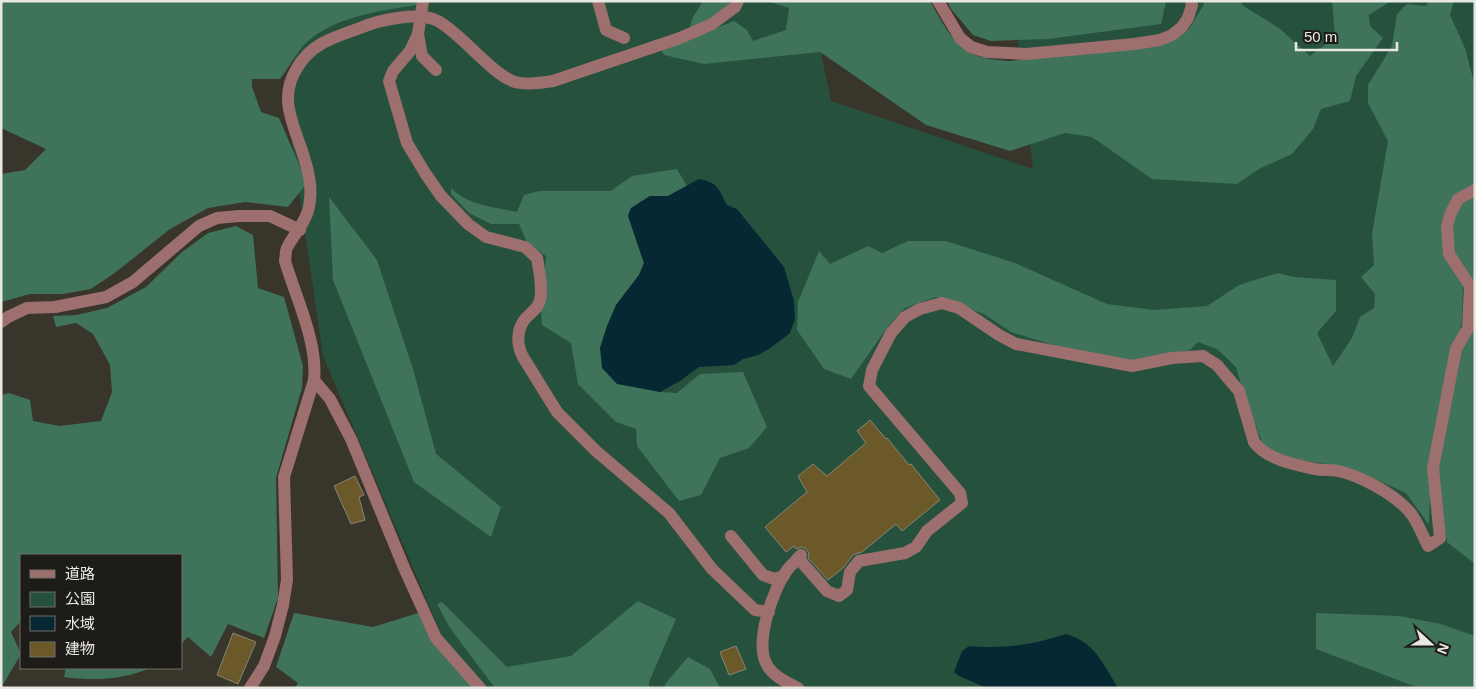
<svg xmlns="http://www.w3.org/2000/svg" width="1476" height="689" font-family="Arial,'Noto Sans JP',sans-serif">
<style>
.green{fill:#26523d}
.forest{fill:#3f735a}
.water{fill:#062832}
.building{fill:#6b5929;stroke:#888479}
.lines{fill:none;stroke-linecap:round;stroke-linejoin:round}
.minor{stroke:#9d6f6f;stroke-width:12}
.minor-bridge{stroke:#9d6f6f;stroke-width:12}
</style>
<rect width="100%" height="100%" fill="#38352b"/>
<path class="green" d="M297 1H810L831 101 1033 169 1013 1H1475V688H464L323 356 289 122Z"/>
<g class="forest">
<path d="M1 1H417V5C380 11 329 17 302 47 294 57 288 69 280 79H252V87L261 112 279 118 307 183 288 207 245 202 208 208 170 229 116 272 91 289 63 294H30L1 302V174L25 170 46 149 1 128Z"/>
<path d="M703 1H732L717 16 689 30 693 17Z"/>
<path d="M767 1H930C944 25 954 49 982 57 991 60 1001 60 1010 61L1173 41 1189 29 1204 4 1203 1H1241L1242 5 1279 28 1310 56 1335 37 1332 1H1391L1369 15 1370 26 1383 38 1356 76 1350 101 1321 109 1313 129 1292 154 1259 169 1237 184 1152 179 1092 137 1065 133 1010 151 926 125 820 52 704 64 664 55 661 50 734 21 747 30 753 41 786 30 789 8Z"/>
<path d="M947 1H1166L1161 24 1048 39 991 41 973 35 951 9Z"/>
<path d="M1429 1H1454L1450 15 1465 48 1475 86V186L1446 216 1463 286 1462 322 1451 362 1431 464 1429 525 1406 493 1366 475 1332 465 1286 458 1263 445 1246 401 1236 367 1217 349 1198 342 1190 350 1134 364 1099 359 1011 332 984 314 936 297 905 308 889 325 851 379 824 369 797 330 798 302 819 251 830 264 868 246 882 253 908 241H946L1015 263 1107 304 1154 310 1207 306 1239 285 1278 273 1294 277 1336 280V311L1317 333 1333 366 1352 338 1360 317 1374 308 1375 294 1361 277 1374 265 1372 234 1388 141 1368 103V85L1392 46 1397 14 1407 4 1426 6Z"/>
<path d="M677 169 687 186 668 196H650L631 208 628 216 644 263 639 275 616 305 607 326 600 348 660 392 677 393 700 374 743 372 767 427 749 448 720 458 701 495 679 501 637 446 636 429 616 422 578 384 571 343 542 325 541 311 546 256 527 242 519 224H491L469 213 451 194V188C468 205 493 207 517 212L524 195 539 191H611L632 176Z"/>
<path d="M1475 195V299L1451 254 1453 212 1467 197Z"/>
<path d="M329 197 377 260 413 369 436 454 501 507 491 537 414 482 333 280Z"/>
<path d="M236 226 253 235 258 288 284 297 303 366 302 388 276 478 278 598 264 638 228 624 211 657 188 637 181 644V555H21V621L11 632 21 654 1 688V395L9 393 30 400 33 421 59 426 101 421 112 392 110 365 93 334 76 323 56 327 53 316 76 315 107 308 146 287 182 252 208 233Z"/>
<path d="M1475 310V564L1447 542 1441 511 1436 469 1458 354Z"/>
<path d="M638 601 676 619 649 682V688H495L450 628 437 604 442 602 507 667 571 656Z"/>
<path d="M294 613 373 627 418 613 466 678 471 688H295L298 683 276 667Z"/>
<path d="M1316 613 1399 616 1441 624 1475 636V688H1419L1316 649Z"/>
<path d="M688 657 710 669 720 688H664L665 684Z"/>
<path d="M66 668H150C124 680 92 681 64 677Z"/>
</g>
<g class="water">
<path d="M699 179C718 182 719 190 727 205L737 209 784 267 794 301 795 319 790 333 769 349 758 355 743 359 734 365 699 367 680 381 660 392 617 384 602 368 600 348 607 326 616 305 639 275 644 263 628 216 631 208 650 196H668Z"/>
<path d="M1066 634C1095 642 1103 664 1118 688H987L959 676 954 672 962 651 969 646C1005 649 1032 645 1066 634Z"/>
</g>
<g class="building">
<path d="M870 420 886 439 887 438 909 465 911 464 940 500 902 531 896 524 862 552 853 555 843 568 828 580 808 558 809 553 806 549 802 547 796 549 794 546 786 552 765 527 807 492 798 476 813 464 827 476 866 443 857 431Z"/>
<path d="M355 476 364 495 359 497 365 520 351 524 334 486Z"/>
<path d="M233 633 256 642 238 684 217 675Z"/>
<path d="M736 646 746 669 729 675 720 652Z"/>
</g>
<g class="lines">
<g class="minor">
<path d="M598 1 606 30 624 38"/>
<path d="M938 1 960 38 971 47 987 52 1026 54 1134 44 1160 40 1172 35 1182 27 1188 18 1192 5 1191 1"/>
<path d="M418 34 410 51 393 71 389 81 407 143 425 173 441 196 468 224 486 237 525 247 537 258C539 269 543 289 540 300 538 308 534 310 529 315 516 326 516 344 523 357L557 412 596 451 669 513 712 569 755 610 769 612"/>
<path d="M418 34 422 56 436 70"/>
<path d="M1 322 8 317 27 308 55 307 106 297 133 282 199 226 217 218 239 216H270L300 230"/>
<path d="M314 380 330 399 351 439 405 570 436 638 480 688"/>
<path d="M731 536 763 575 774 579 784 576"/>
<path d="M798 558 827 591 839 596 847 590 850 572 859 561 905 553 916 547 927 531 962 503 960 493 869 386 872 370 891 333 905 317 920 309 942 303 959 308 999 335 1016 344 1132 366 1172 358 1203 356 1217 365 1239 391 1254 442C1266 459 1295 465 1315 469 1323 471 1331 469 1338 471 1361 476 1392 493 1408 510 1417 519 1422 535 1428 546L1440 538 1433 468 1456 349 1468 328 1470 286 1449 254 1447 227 1450 215 1458 199 1475 190"/>
<path d="M250 688 264 666 275 636 283 605 287 580 284 477 314 380C318 343 296 298 285 261 286 256 285 250 288 246 295 233 306 222 309 207 313 187 308 169 302 151 297 136 288 115 288 100 287 78 302 55 321 44 333 37 347 33 360 28 379 20 419 11 438 21 463 35 491 74 515 82 526 85 541 83 553 81L680 38 712 24 735 7 738 1"/>
<path d="M798 688C786 682 773 676 767 665 754 643 773 588 788 569 792 564 797 560 801 555"/>
</g>
<path class="minor-bridge" d="M418 34 423 1"/>
</g>
<rect width="1476" height="689" fill="none" stroke="#eae8e2" stroke-width="5"/>
<rect x="20" y="554" width="162" height="115" fill="#1e1c18" stroke="#706e69"/>
<rect x="30" y="570" width="25" height="8" fill="#9d6f6f" stroke="#706e69"/>
<text x="65" y="579" font-size="15" fill="#eae8e2">道路</text>
<rect x="30" y="592" width="25" height="15" fill="#26523d" stroke="#706e69"/>
<text x="65" y="604" font-size="15" fill="#eae8e2">公園</text>
<rect x="30" y="616" width="25" height="15" fill="#062832" stroke="#706e69"/>
<text x="65" y="629" font-size="15" fill="#eae8e2">水域</text>
<rect x="30" y="642" width="25" height="15" fill="#6b5929" stroke="#706e69"/>
<text x="65" y="654" font-size="15" fill="#eae8e2">建物</text>
<g transform="translate(1431 644) rotate(111)" stroke="#1e1c18" stroke-width="4" paint-order="stroke">
<path d="M0-4L9 19L0 12L-9 19Z" fill="#eae8e2"/>
<text y="-8" font-size="14" font-weight="bold" text-anchor="middle" fill="#eae8e2">N</text>
</g>
<path d="M1296 42v8h101v-8" fill="none" stroke="#eae8e2" stroke-width="2.5"/>
<text x="1304" y="42" font-size="15" fill="#eae8e2" stroke="#1e1c18" stroke-width="4" paint-order="stroke">50 m</text>
</svg>
